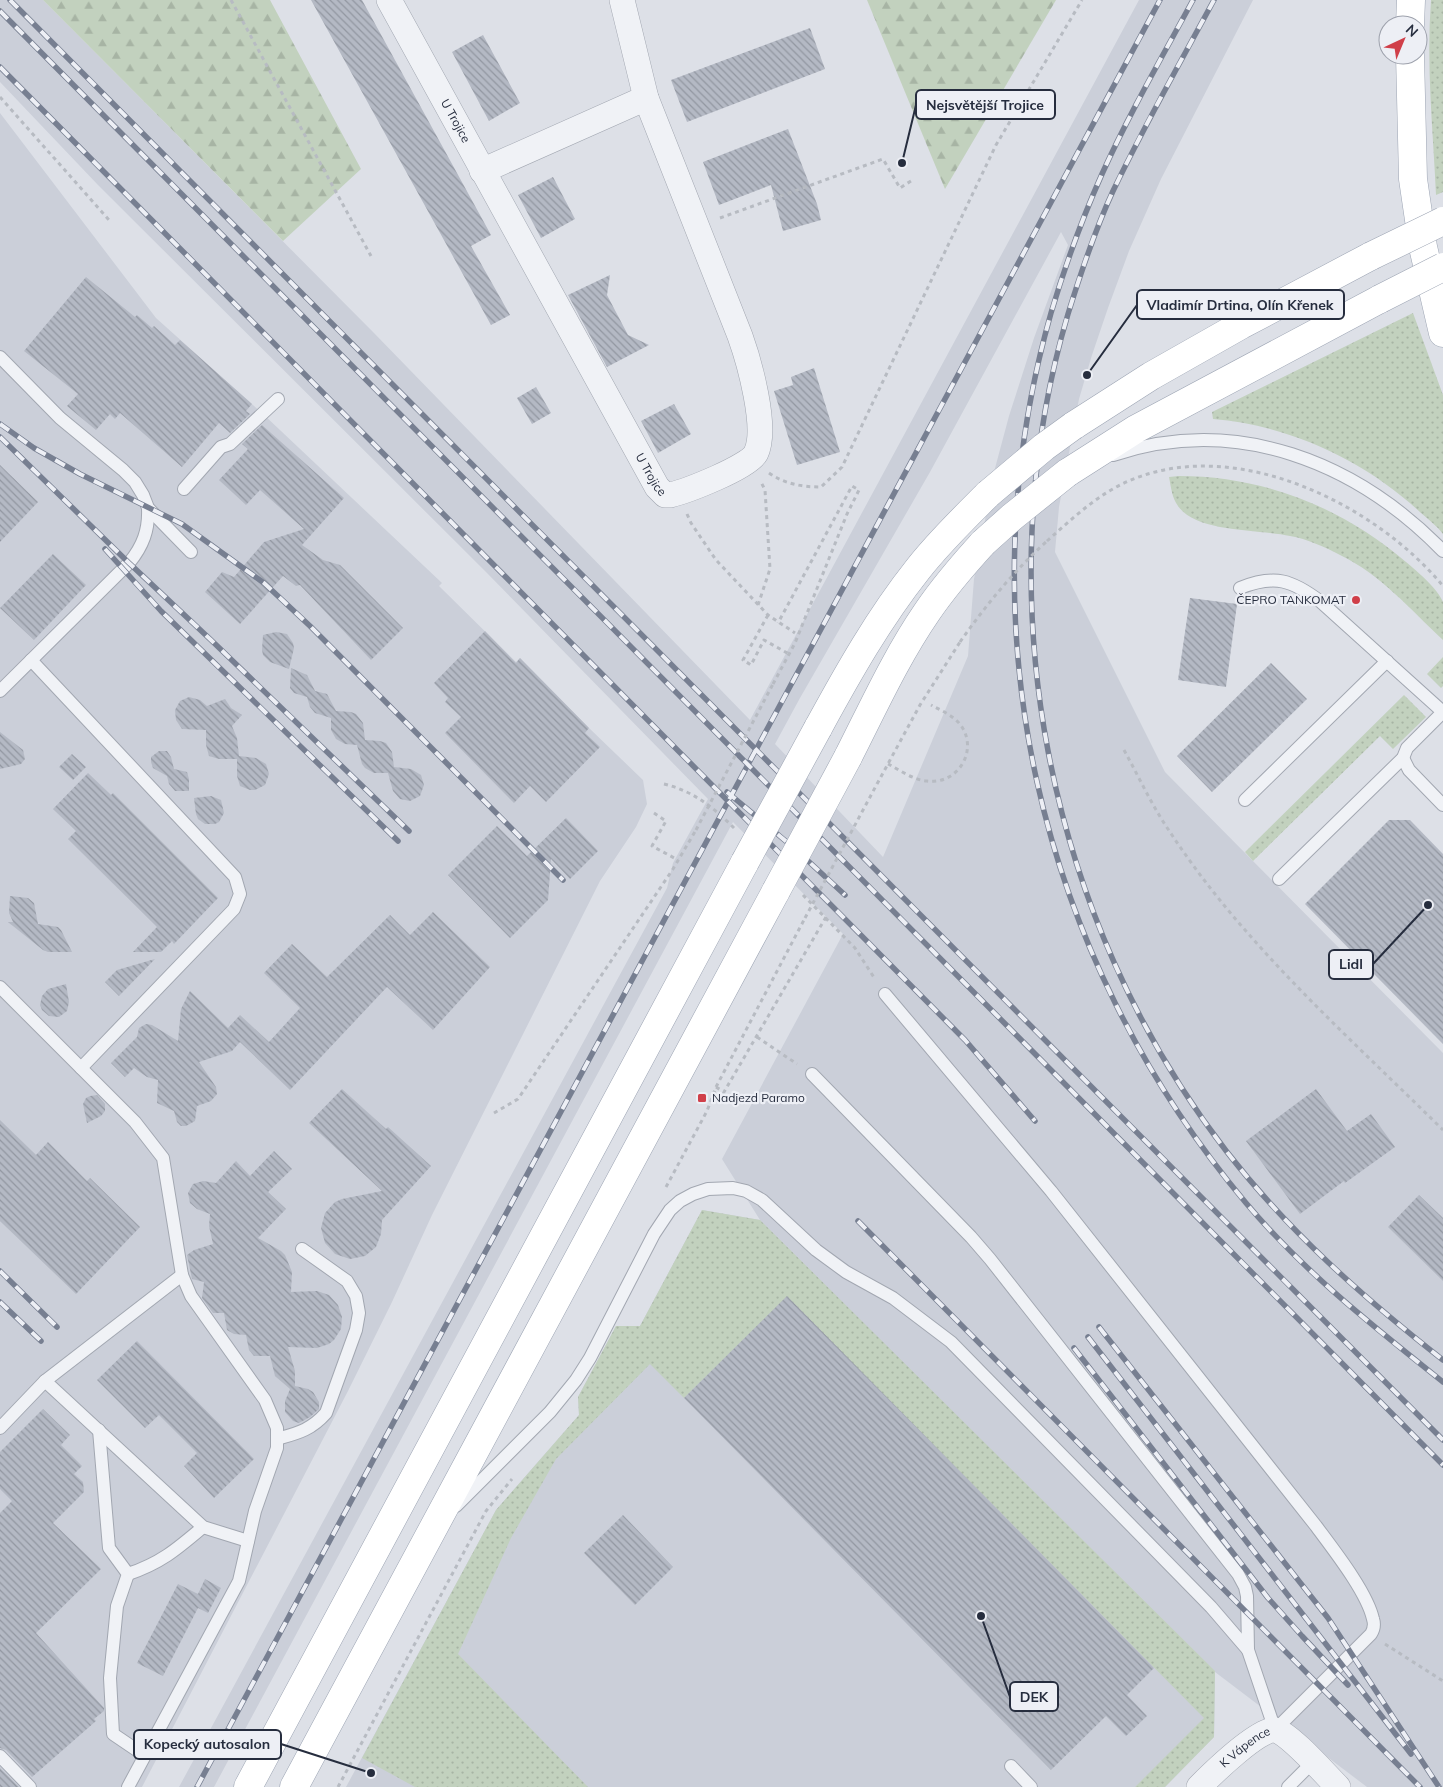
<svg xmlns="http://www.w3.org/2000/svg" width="1443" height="1787" font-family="Mulish,sans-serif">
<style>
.built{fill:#cbcfd9;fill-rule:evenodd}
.grass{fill:url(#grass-dots)}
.forest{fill:url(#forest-firs)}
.building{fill:url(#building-back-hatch)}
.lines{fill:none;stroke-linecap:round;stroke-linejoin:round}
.service-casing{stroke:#a2a7b1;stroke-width:14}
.minor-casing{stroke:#a2a7b1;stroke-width:26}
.primary-casing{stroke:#9ca4b3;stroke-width:29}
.path{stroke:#b7bbc2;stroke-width:3;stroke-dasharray:4 4;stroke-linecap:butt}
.service{stroke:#f0f2f6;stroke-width:12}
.minor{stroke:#f0f2f6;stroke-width:25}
.primary{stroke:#fff;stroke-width:28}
.rail-casing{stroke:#777f91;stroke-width:5.5}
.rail{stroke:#edeff5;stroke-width:4;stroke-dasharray:11;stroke-linecap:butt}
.primary-bridge-casing{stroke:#9ca4b3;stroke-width:29;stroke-linecap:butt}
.path-bridge{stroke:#b7bbc2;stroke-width:3;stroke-dasharray:4 4;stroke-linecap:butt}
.primary-bridge{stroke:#fff;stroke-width:28}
.poi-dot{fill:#d03f49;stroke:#edeff5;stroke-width:2}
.labels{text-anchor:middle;stroke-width:4.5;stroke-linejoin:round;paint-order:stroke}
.street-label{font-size:12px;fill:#262d3e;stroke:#edeff5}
.poi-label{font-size:12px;fill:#262d3e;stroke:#edeff5;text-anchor:end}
.leader{fill:none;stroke:#262d3e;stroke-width:2}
.callout-dot{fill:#262d3e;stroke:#edeff5;stroke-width:2}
.callout{fill:#edeff5;stroke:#262d3e;stroke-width:2}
.callout-label{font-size:14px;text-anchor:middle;font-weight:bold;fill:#262d3e}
</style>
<defs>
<pattern id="grass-dots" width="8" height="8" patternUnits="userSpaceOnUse" patternTransform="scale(1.25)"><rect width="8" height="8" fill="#c2d1be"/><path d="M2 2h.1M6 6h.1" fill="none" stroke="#a7b4a4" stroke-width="1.8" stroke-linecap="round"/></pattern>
<pattern id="forest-firs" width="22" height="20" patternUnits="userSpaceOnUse" patternTransform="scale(1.25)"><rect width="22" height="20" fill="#c2d1be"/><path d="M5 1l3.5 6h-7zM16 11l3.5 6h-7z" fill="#a7b4a4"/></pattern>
<pattern id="building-back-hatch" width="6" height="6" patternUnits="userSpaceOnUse" patternTransform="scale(1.25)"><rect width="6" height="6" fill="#b4b9c4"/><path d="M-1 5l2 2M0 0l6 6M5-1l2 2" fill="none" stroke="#9297a1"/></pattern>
</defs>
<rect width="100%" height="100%" fill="#dde0e7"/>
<g class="built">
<path d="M0 0H43L374 333 750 720 1139 0H1253L1161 179 1129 251 1108 308 1092 355 1079 399 1059 507 1055 552 1165 772 1443 1053V1787H1367L1215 1672 1214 1737 1165 1787H346L496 1510 579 1415 578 1397 616 1326H640L702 1210 760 1220 722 1159 843 934 733 822 214 1787H179L667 888 673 863 708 799 487 573 98 185 0 82ZM1061 232 1068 245 1034 338 1009 416 994 472 974 579 968 656 883 857 775 744 800 698 930 472Z"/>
<path d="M0 113 156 318 263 414 442 583 439 586 516 662 520 658 589 728 643 780 647 804 636 827 600 881 432 1215 392 1302 348 1391 142 1787H0Z"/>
</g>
<g class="grass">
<path d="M1431 0H1443V192L1436 195C1433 130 1426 65 1431 0Z"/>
<path d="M1413 313 1443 395V534C1437 526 1429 520 1421 513 1366 461 1289 425 1213 419L1212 412Z"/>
<path d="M1179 476C1263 476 1342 507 1406 562 1417 571 1438 589 1443 602 1443 609 1443 631 1443 640 1411 610 1380 574 1340 555 1325 547 1307 539 1290 536 1260 529 1196 533 1178 506 1172 498 1171 487 1169 477Z"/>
<path d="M1443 657V686L1441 688 1427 674Z"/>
<path d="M1404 695 1426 717 1393 749 1380 736 1253 861 1245 852Z"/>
<path d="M702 1210 760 1220 1215 1671 1214 1737 1165 1787H1135L1204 1718 787 1297 684 1398 650 1364 556 1459 511 1538 458 1654 588 1787H415L362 1758 496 1510 579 1415 578 1397 616 1326H640Z"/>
</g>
<g class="forest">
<path d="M43 0H270L361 169 283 241Z"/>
<path d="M867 0H1056L945 189Z"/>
</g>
<g class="building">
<path d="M311 0H362L491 235 471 246 510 315 491 325Z"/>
<path d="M810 28 825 69 687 122 671 80Z"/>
<path d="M483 35 520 103 489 121 452 52Z"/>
<path d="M788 129 817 204 821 220 783 231 771 185 719 205 703 162Z"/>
<path d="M553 177 575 219 541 238 518 195Z"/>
<path d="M610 275 607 295 628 335 649 345 607 367 568 295Z"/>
<path d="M86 277 135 317 137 315 152 328 154 326 175 345 180 340 252 404 246 411 250 414 230 433 219 423 182 467 120 413 115 419 110 414 96 430 67 406 78 394 24 351Z"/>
<path d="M814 368 840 452 797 465 774 391 793 385 791 377Z"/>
<path d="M536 387 551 413 532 424 517 398Z"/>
<path d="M674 404 691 434 658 453 641 421Z"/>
<path d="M262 425 344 498 302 545 323 560 340 565 403 628 371 660 300 585 296 586 283 576 240 624 205 592 222 572 234 577 264 542 304 529 260 490 246 505 219 480 248 449 242 444Z"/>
<path d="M0 465 38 502 0 542Z"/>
<path d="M53 554 86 585 34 640 0 608Z"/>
<path d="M1190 598 1237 604 1226 687 1178 680Z"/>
<path d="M485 631 516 663 520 658 589 728 585 733 600 747 546 802 530 786 514 803 445 733 461 717 445 702 448 698 434 683Z"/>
<path d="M276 632 287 634 293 643 294 648 289 669 270 662 263 655 262 650 263 635Z"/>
<path d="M1271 663 1307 699 1212 792 1177 756Z"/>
<path d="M291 668 307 675 315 691 327 694 336 711 351 712 356 714 363 723 365 740 380 741 386 743 392 752 394 767 411 769 421 775 424 785 420 796 410 801 400 799 393 791 388 773H374L365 768 362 764 357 745 345 744 336 739 331 730V718L315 713 310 707 307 697 294 693 290 688Z"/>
<path d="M189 697 200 700 207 706 225 699 231 708 242 715 232 726 237 738 239 756 256 758 266 764 269 774 265 785 255 790H250L240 786 237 776V759H219L209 756 206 745V730L182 729 176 720 175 710 180 701Z"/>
<path d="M0 732 23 750 25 759 21 764 0 769Z"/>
<path d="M159 751H167L171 757 174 769 187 772 189 779V791H175L169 784 167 776 153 768 151 762V757Z"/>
<path d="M72 754 86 767 73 780 59 767Z"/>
<path d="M88 773 111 795 113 793 218 898 174 944 172 941 161 952H133L157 927 68 839 76 831 53 809Z"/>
<path d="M211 796 221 800 224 813 219 822 215 824H205L198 819 196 814 194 798Z"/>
<path d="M566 818 598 851 570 879 551 859 548 900 510 938 448 875 497 826 527 856Z"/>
<path d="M1389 820H1410L1443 854V1044L1305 904Z"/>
<path d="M10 896 28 898 34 903 38 924 58 927 61 930 72 952H48L43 950 8 922H13L9 913Z"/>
<path d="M433 912 490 967 433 1030 387 987 290 1090 240 1042 232 1051 199 1062 216 1087 217 1094 211 1101 197 1106 195 1121 186 1126H181L177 1122 174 1111 157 1103 158 1080 147 1077 134 1068 125 1077 111 1063 137 1037 139 1028 146 1024 152 1025 178 1041 181 1009 190 991 228 1028 240 1015 269 1042 300 1008 264 973 292 944 327 977 390 915 410 935Z"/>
<path d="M155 959 119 996 105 982 117 970Z"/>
<path d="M66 984 69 1002 67 1011 59 1017 49 1016 42 1010 40 1005 42 996 48 989Z"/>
<path d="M342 1089 386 1129 388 1127 431 1166 382 1220 381 1234 376 1247 365 1256 350 1259 335 1254 325 1243 321 1228 325 1213 335 1202 342 1199 382 1191 309 1123Z"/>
<path d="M1316 1089 1347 1131 1371 1114 1395 1147 1345 1183 1344 1181 1300 1214 1246 1141Z"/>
<path d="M97 1095 105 1104V1111L101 1116 87 1123 83 1104 86 1098 90 1096Z"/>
<path d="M0 1120 36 1155 48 1142 87 1181 90 1178 140 1227 76 1294 0 1221Z"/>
<path d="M274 1151 292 1169 268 1192 286 1209 258 1238 281 1251 285 1255 292 1272 291 1292 317 1291 329 1295 338 1305 342 1317 341 1329 334 1340 329 1344 317 1348 288 1347 295 1371V1386L308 1389 313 1392 319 1402V1409L310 1417 299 1423 293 1421 285 1412V1401L290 1389 275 1376 270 1356H254L249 1350 246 1335 234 1334 227 1330 224 1313H213L202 1298 204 1282 192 1279 187 1255 194 1250 213 1244 209 1226 210 1214 197 1209 190 1203 188 1193 193 1184 203 1181 216 1183 236 1161 250 1176Z"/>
<path d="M1419 1195 1443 1218V1281L1388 1227Z"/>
<path d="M787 1296 1154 1668 1127 1695 1147 1716 1126 1736 1106 1716 1051 1770 684 1398Z"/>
<path d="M137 1341 254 1459 214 1498 184 1466 197 1453 159 1415 145 1428 97 1380Z"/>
<path d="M43 1409 70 1435 61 1445 82 1466 74 1474 83 1482 84 1492 53 1523 101 1569 36 1633 104 1708V1711L94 1719 96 1721 32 1777 6 1750 0 1748V1513L12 1501 0 1489V1452Z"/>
<path d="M623 1515 673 1567 635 1605 584 1553Z"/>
<path d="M205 1579 221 1588 208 1613 198 1608 163 1676 137 1663 178 1584 198 1594Z"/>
<path d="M0 1768 19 1787H0Z"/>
</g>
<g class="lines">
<g class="service-casing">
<g id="service">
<path d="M0 357 60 418 123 470 135 482 143 495 148 508 191 552"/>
<path d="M1113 455C1237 414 1356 462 1443 551"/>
<path d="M184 489 221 447 230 444 278 399"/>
<path d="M1240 588C1275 574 1292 580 1321 602L1443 712"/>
<path d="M31 660 235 877 240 894 234 909 81 1068"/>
<path d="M0 691 129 563C143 546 149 530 148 508"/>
<path d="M1403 758 1409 770 1443 805"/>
<path d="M1245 800 1387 661"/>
<path d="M1279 879 1403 758 1407 748 1443 712"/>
<path d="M0 987 135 1122 163 1158 182 1275 191 1296 265 1400 277 1428V1448L255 1511 239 1581 128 1787"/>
<path d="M812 1074 971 1237 990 1259 1238 1574 1245 1587 1247 1596 1248 1650 1275 1730 1371 1634C1374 1629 1375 1625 1373 1619 1367 1592 1333 1549 1316 1526L1051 1191 885 994"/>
<path d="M45 1381 203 1527 248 1541"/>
<path d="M0 1428 45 1381 182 1275"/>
<path d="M99 1430 109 1548 128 1574 117 1606 110 1678 113 1734 144 1755"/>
<path d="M277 1439C298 1433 311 1430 326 1413L356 1330 359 1313 356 1296 347 1281 302 1249"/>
<path d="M456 1506 550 1412 576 1380 590 1358 654 1234 670 1210 680 1201 693 1194 708 1189 733 1188 746 1191 762 1200 816 1250 846 1272 893 1298 951 1342 1211 1607 1248 1650"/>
<path d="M128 1574C161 1563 177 1549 203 1527"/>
<path d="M0 1756 30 1787"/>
<path d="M1011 1766 1031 1787"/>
<path d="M1288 1787 1313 1762"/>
</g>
</g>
<g class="minor-casing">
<g id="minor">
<path id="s1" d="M389 0 657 487 665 495H670C687 491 749 467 756 453 768 428 749 361 740 336L646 98 622 0"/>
<path d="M482 171 646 98"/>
<path id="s2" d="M1199 1787C1211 1775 1260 1727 1275 1730 1290 1734 1326 1775 1338 1787"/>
</g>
</g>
<g class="primary-casing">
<g id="primary">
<path d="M1410 25 1411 0"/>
<path d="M1410 55 1413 179 1423 247 1443 333"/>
<path d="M1073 426 1151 376 1241 325 1371 256"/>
<path d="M1067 473 1136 429 1380 299"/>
<path d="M818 728C848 673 879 618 918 569 939 542 964 518 988 494"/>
<path d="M848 757C873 708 896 657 927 612 944 587 963 565 983 543"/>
<path d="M248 1787 745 862"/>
<path d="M294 1787 776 891"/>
</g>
</g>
<g class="path">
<path d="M231 0 371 256"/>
<path d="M0 97 109 220"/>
<path d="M720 218 883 159 900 188 914 179"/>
<path d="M769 473C785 484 802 487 821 487L842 467 996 145 1082 0"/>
<path d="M687 514 691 523 716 560 768 615 795 633"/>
<path d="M1047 541C1074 517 1101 491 1136 478 1241 438 1376 505 1443 586"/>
<path d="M758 605 770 569 765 490 761 482"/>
<path d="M768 615 743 660 751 665 764 640 789 654"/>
<path d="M773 684 795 643 847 514 859 490 852 486 778 623"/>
<path d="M1124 750C1139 777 1152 806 1170 832 1244 945 1347 1035 1443 1130"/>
<path d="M888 764C900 770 913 780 927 781 957 785 978 752 962 727 955 716 942 711 931 705"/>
<path d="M664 784C693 791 713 807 734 828"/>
<path d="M877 784 920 705 960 642"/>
<path d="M654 813 666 821 652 846 678 860"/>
<path d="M803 895 855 948 875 979"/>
<path d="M757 1037 797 1064"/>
<path d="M716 1087 724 1092 826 917"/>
<path d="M494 1113 518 1099 673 869 696 830"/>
<path d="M666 1187 707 1111 716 1087 805 918"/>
<path d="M1385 1644 1443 1681"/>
<path d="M338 1787 486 1511 512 1479"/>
</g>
<use href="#service" class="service"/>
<use href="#minor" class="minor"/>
<use href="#primary" class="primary"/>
<g class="rail-casing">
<g id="rail">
<path d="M10 0 1443 1440"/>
<path d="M1193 0C1162 57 1129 114 1102 174 1082 219 1065 266 1051 313 962 626 1038 955 1246 1203 1303 1271 1374 1327 1443 1382"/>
<path d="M1214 0C1180 63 1144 126 1113 191 1095 230 1081 272 1068 314 984 597 1046 918 1227 1152 1289 1232 1364 1298 1443 1360"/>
<path d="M0 11 1443 1465"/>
<path d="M0 67 965 1040 1035 1121"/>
<path d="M0 424 34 448 80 474 182 524 264 583 310 626 563 880"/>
<path d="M0 437 129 563 211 640 409 831"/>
<path d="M105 549 161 611 398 841"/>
<path d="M727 792 794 848 845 895"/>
<path d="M858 1221 1420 1787"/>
<path d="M0 1271 57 1327"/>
<path d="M0 1302 41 1341"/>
<path d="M1099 1327 1328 1618 1439 1787"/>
<path d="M1088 1337 1411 1754"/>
<path d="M1074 1348 1268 1598 1302 1636 1348 1685"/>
<path d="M197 1787 1160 0"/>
</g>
</g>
<use href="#rail" class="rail"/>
<g class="primary-bridge-casing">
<g id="primary-bridge">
<path d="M1371 256 1443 221"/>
<path d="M1380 299 1443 267"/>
<path d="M988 494 1044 447 1073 426"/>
<path d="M983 543 1012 517 1067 473"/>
<path d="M745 862 818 728"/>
<path d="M776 891 848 757"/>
</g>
</g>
<g class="path-bridge">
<path d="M960 642C986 605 1013 572 1047 541"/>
<path d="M696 830 773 684"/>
<path d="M805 918 877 784"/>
</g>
<use href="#primary-bridge" class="primary-bridge"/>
</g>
<g class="poi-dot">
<circle cx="1356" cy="600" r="5"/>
<rect x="697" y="1093" width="10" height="10" rx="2.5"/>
</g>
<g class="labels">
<g class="street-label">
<text dy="4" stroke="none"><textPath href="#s1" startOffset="138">U Trojice</textPath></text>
<text dy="4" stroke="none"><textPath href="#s1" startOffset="542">U Trojice</textPath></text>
<text dy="4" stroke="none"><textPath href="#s2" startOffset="61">K Vápence</textPath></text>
</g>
<g class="poi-label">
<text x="1346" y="604">ČEPRO TANKOMAT</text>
<text x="712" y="1102" text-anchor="start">Nadjezd Paramo</text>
</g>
</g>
<path class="leader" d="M902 163L916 105M1087 375L1137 305M1428 905L1373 964M981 1616L1010 1697M371 1773L281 1744"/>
<g class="callout-dot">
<circle cx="902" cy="163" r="5"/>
<circle cx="1087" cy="375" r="5"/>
<circle cx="1428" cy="905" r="5"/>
<circle cx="981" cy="1616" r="5"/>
<circle cx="371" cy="1773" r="5"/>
</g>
<g class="callout">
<rect x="916" y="90" width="139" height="29" rx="5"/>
<rect x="1137" y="290" width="207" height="29" rx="5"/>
<rect x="1329" y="950" width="44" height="29" rx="5"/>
<rect x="1010" y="1682" width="48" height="29" rx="5"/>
<rect x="134" y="1730" width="147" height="29" rx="5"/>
</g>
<g class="callout-label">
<text x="985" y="110">Nejsvětější Trojice</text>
<text x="1240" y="310">Vladimír Drtina, Olín Křenek</text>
<text x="1351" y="969">Lidl</text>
<text x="1034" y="1702">DEK</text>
<text x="207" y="1749">Kopecký autosalon</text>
</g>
<g transform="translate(1403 40) rotate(44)"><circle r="24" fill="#edeff5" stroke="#9da1ac"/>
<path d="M0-4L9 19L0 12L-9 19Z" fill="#d03f49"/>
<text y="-8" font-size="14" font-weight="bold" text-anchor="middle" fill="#262d3e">N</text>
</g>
</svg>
